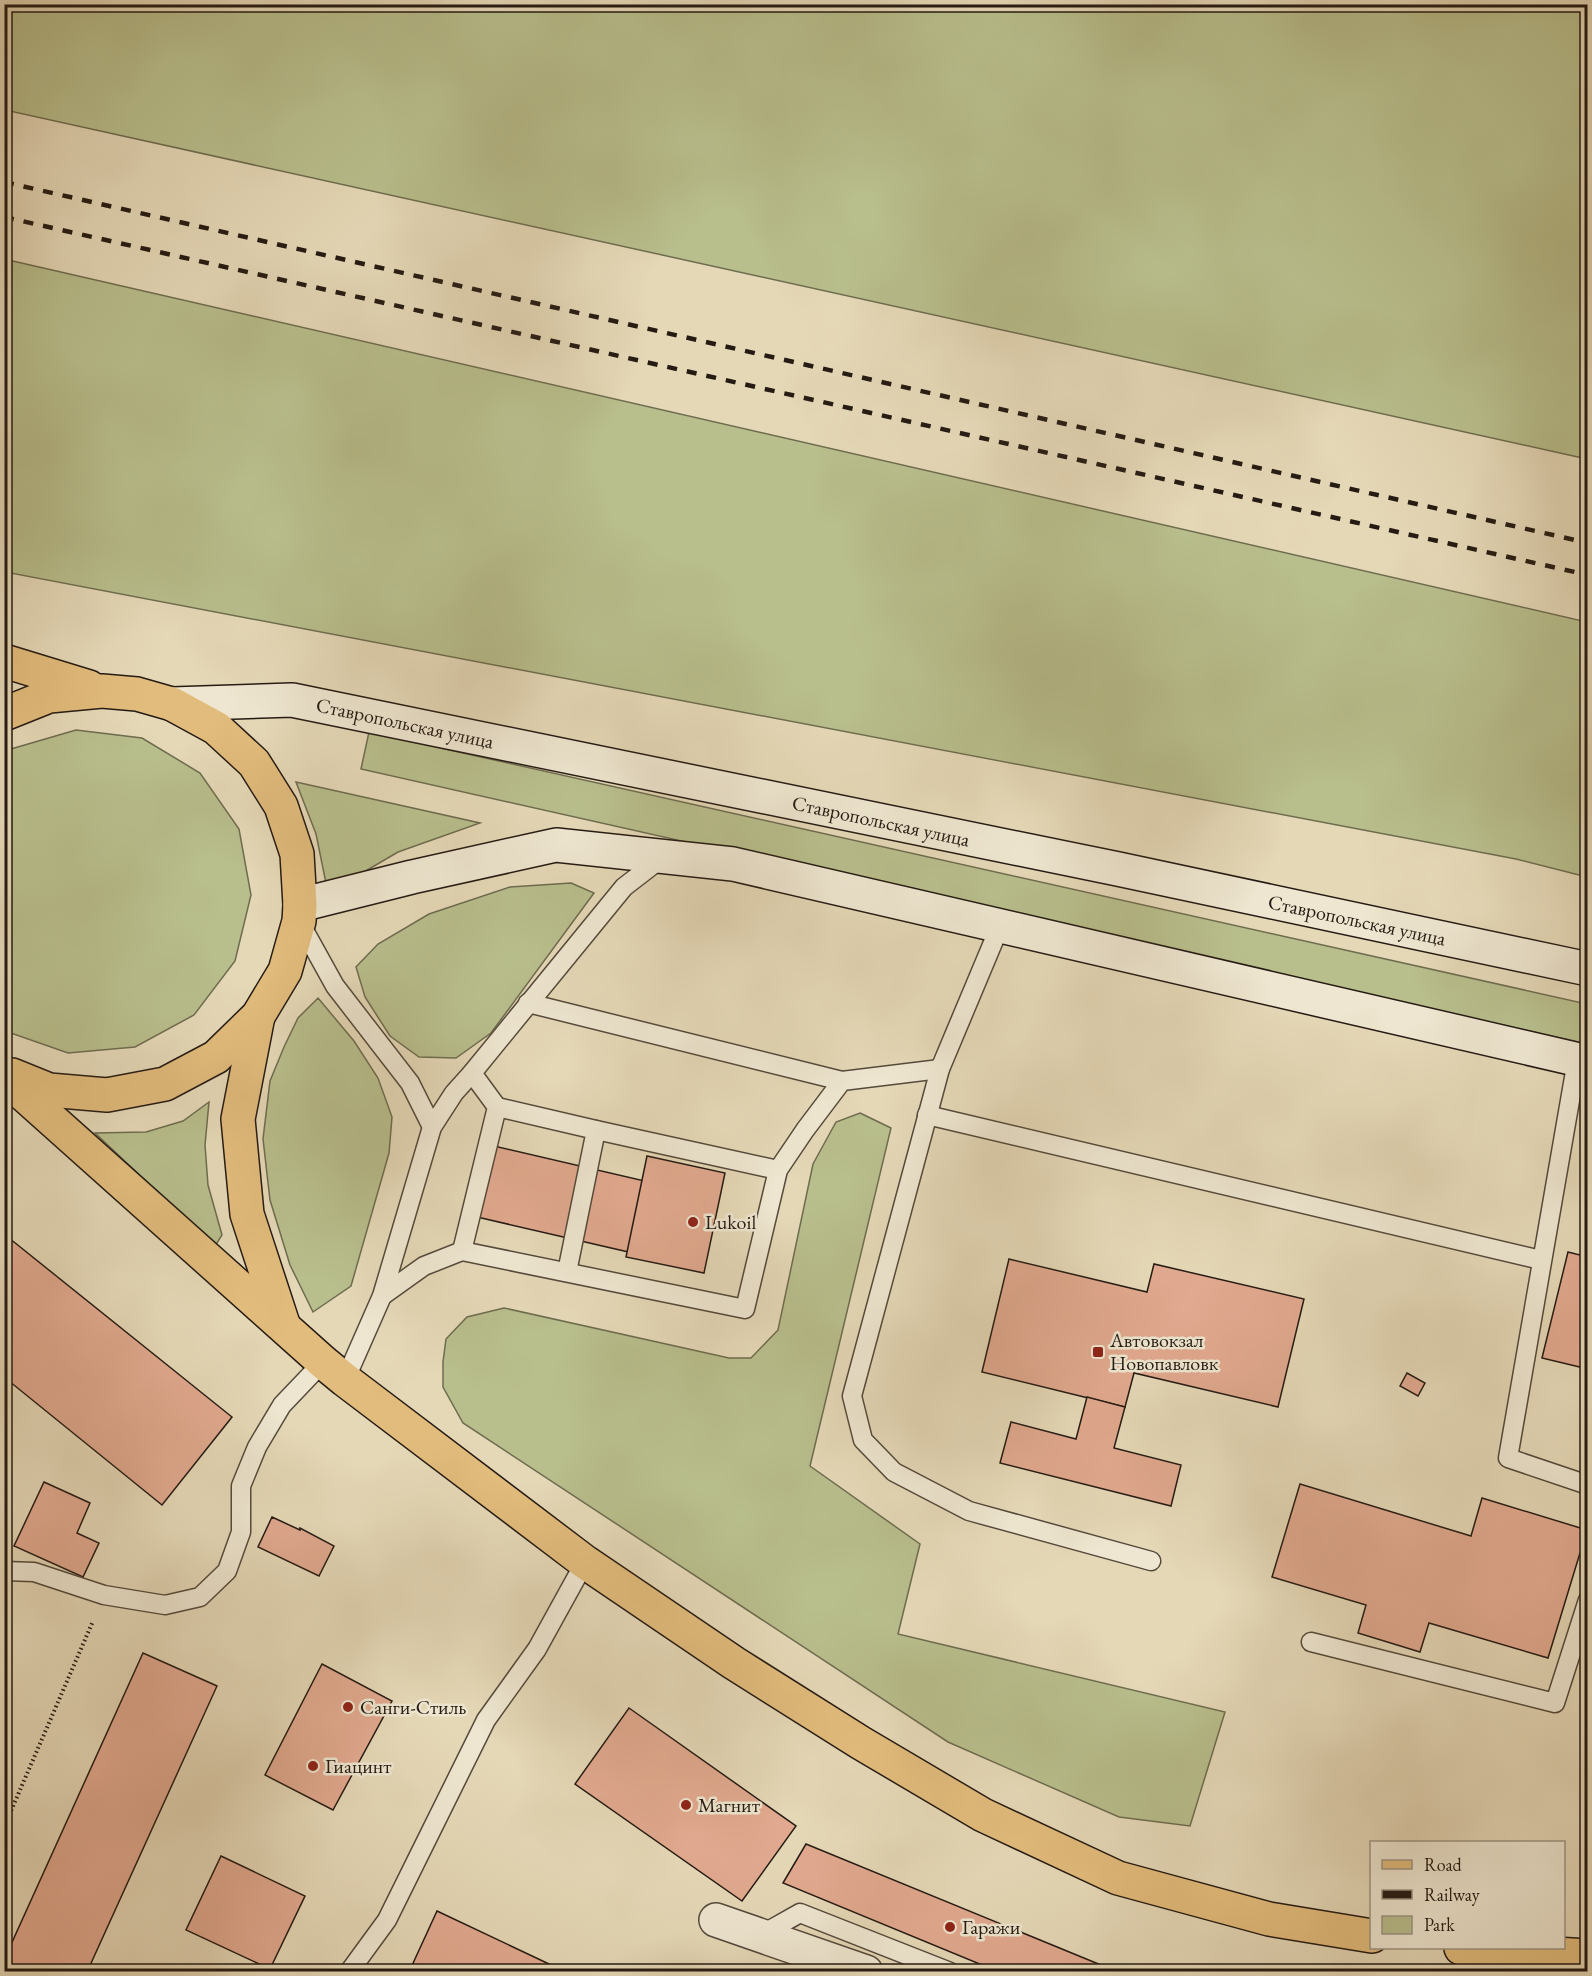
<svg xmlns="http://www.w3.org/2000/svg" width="1592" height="1976" font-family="'EB Garamond',serif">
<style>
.green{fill:#b8be8c;stroke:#6e6c50;stroke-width:1.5}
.building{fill:#e1a98f;stroke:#251b13;stroke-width:1.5}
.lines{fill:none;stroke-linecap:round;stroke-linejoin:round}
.lane-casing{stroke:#554a3c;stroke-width:21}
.street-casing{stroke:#554a3c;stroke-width:36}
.secondary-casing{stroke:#251b13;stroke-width:36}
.primary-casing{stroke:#251b13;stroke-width:36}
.path{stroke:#251b13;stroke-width:4;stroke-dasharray:1.5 3;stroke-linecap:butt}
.lane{stroke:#eee6d0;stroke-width:18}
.street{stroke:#eee6d0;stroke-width:33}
.secondary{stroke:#eee6d0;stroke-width:33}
.primary{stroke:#e2bc7c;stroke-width:33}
.rail{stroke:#251b13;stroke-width:4.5;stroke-dasharray:10 10;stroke-linecap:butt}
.poi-dot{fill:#8f2418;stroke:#eee6d0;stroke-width:2}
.labels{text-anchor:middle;stroke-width:5;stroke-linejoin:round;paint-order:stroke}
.street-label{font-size:20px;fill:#251b13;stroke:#eee6d0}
.poi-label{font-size:20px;fill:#251b13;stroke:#eee6d0;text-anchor:start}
</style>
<rect width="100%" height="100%" fill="#e5d8b7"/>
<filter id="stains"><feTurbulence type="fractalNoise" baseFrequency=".00333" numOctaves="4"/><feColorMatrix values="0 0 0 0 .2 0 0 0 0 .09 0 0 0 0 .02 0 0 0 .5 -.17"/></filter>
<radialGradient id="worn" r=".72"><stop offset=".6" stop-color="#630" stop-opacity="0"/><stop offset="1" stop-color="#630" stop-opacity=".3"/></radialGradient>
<g class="green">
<path d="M5 4 1587 5V459L5 110Z"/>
<path d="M4 259 1587 622V877L1516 859 5 572Z"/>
<path d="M76 730 142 738 200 773 239 829 251 895 235 961 194 1015 135 1047 68 1053 5 1031 4 754 11 749Z"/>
<path d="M369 732 1587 1004V1044L361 769Z"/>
<path d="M296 782 480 823 398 852 328 893 316 834Z"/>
<path d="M571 883 594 893 491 1033 456 1058 419 1057 390 1036 365 997 356 967 378 944 429 914 510 887Z"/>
<path d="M318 998 354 1041 378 1078 392 1117 389 1153 351 1286 313 1312 290 1265 270 1200 263 1139 270 1081 284 1047 298 1018Z"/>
<path d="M209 1102 205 1145 208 1185 222 1235 215 1246 95 1133 146 1132 183 1121Z"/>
<path d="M860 1113 891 1128 810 1466 920 1544 898 1634 1225 1712 1190 1826 1119 1817 948 1742 463 1423 443 1387V1362L446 1339 467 1317 504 1308 729 1358H751L778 1330 813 1164 836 1122Z"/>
</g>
<g class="building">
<path d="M481 1143 649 1182 633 1253 464 1214Z"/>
<path d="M647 1156 725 1173 704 1273 626 1257Z"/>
<path d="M4 1234 232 1417 162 1505 4 1377Z"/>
<path d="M1568 1252 1588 1257V1369L1542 1358Z"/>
<path d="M1009 1259 1147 1292 1154 1264 1304 1299 1278 1407 1134 1373 1125 1407 982 1372Z"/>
<path d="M1407 1373 1425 1383 1418 1396 1400 1386Z"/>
<path d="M1087 1397 1125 1407 1114 1448 1181 1465 1171 1506 1000 1463 1011 1422 1076 1439Z"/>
<path d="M44 1482 90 1503 77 1533 99 1543 83 1577 14 1546Z"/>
<path d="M1300 1484 1471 1536 1482 1498 1587 1530 1548 1658 1429 1623 1420 1652 1358 1633 1366 1605 1272 1577Z"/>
<path d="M272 1517 300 1530V1528L334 1546 319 1576 258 1547Z"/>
<path d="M143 1653 217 1686 87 1972H4V1960Z"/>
<path d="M322 1664 392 1701 333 1810 265 1775Z"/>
<path d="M629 1708 796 1826 742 1901 575 1784Z"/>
<path d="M806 1844 1118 1972H999L783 1883Z"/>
<path d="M221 1856 305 1896 270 1969 186 1930Z"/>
<path d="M437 1911 566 1972H409Z"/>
</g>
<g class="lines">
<g class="lane-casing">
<g id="lane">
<path d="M299 921 335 986 410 1083 432 1127"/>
<path d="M1000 926 940 1069 852 1396 863 1440 894 1472 969 1511 1151 1561"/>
<path d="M528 1003 842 1081"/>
<path d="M1577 1060 1508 1458 1588 1485"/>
<path d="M497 1107 596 1130 567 1272"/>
<path d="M927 1115 1541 1260"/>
<path d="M596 1130 778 1170"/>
<path d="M462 1251 497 1107 472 1073"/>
<path d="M382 1296 424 1266 462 1251 745 1309 778 1170 805 1130 842 1081 940 1069"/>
<path d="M345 1380 382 1296 432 1127 454 1093 472 1073 624 887 663 857"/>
<path d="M4 1571 34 1572 104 1595 165 1605 200 1597 227 1571 241 1532V1486L257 1447 282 1405 323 1362"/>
<path d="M1311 1642 1555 1703 1588 1600"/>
<path d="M761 1935 800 1913 950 1972"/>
<path d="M349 1972 387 1920 486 1720 537 1649 585 1562"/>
</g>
</g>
<g class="street-casing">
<path id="street" d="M716 1920 866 1972"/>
</g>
<g class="secondary-casing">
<g id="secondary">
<path d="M172 704 292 700 1118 869 1588 969"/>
<path d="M300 905 412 877 556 845 733 864 1588 1062"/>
</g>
</g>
<g class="primary-casing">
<g id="primary">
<path d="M4 661 89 687"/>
<path d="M4 714 49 696 102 691 137 694 172 704 216 728 254 763 281 806 297 854 300 905 299 921 285 971 258 1016 216 1057 165 1084 107 1095 49 1090 12 1075"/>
<path d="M258 1016 238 1119 247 1214 283 1324"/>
<path d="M4 1077 323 1362 345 1380 585 1562 734 1663 861 1743 983 1815 1118 1878 1269 1919 1372 1936"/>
<path d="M1461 1948 1588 1956"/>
</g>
</g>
<path class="path" d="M4 1827 93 1621"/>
<use href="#lane" class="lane"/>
<use href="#street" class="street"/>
<use href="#secondary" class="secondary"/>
<use href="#primary" class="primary"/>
<g class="rail">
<path d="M4 182 1588 543"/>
<path d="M4 217 1588 575"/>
</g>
</g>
<g class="poi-dot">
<circle cx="693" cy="1222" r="6"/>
<rect x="1092" y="1346" width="12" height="12" rx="3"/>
<circle cx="348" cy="1707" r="6"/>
<circle cx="313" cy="1766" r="6"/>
<circle cx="686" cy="1805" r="6"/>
<circle cx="950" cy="1927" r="6"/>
</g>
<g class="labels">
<g class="street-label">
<text transform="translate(405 723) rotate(12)" y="7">Ставропольская улица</text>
<text transform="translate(881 821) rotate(12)" y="7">Ставропольская улица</text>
<text transform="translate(1357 920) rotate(12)" y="7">Ставропольская улица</text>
</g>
<g class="poi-label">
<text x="705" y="1229">Lukoil</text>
<text x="1110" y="1347">Автовокзал<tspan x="1110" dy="23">Новопавловк</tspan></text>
<text x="360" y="1714">Санги-Стиль</text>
<text x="325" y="1773">Гиацинт</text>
<text x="698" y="1812">Магнит</text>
<text x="962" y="1934">Гаражи</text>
</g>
</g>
<rect width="1592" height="1976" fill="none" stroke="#e5d8b7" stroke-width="24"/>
<rect x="6" y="6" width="1580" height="1964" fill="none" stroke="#251b13" stroke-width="3"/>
<rect x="12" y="12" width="1568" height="1952" fill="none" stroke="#251b13" stroke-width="1.5"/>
<rect x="1370" y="1841" width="195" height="108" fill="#eee6d0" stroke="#9e9584" stroke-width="1.5"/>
<rect x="1382" y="1860" width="30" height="9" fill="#e2bc7c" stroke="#9e9584" stroke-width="1.5"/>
<text x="1424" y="1871" font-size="18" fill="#251b13">Road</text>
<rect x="1382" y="1890" width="30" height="9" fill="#251b13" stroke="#9e9584" stroke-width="1.5"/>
<text x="1424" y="1901" font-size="18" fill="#251b13">Railway</text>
<rect x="1382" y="1916" width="30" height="18" fill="#b8be8c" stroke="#9e9584" stroke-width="1.5"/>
<text x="1424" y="1931" font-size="18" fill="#251b13">Park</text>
<rect width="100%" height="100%" filter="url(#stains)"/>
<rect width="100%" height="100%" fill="url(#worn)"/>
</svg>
